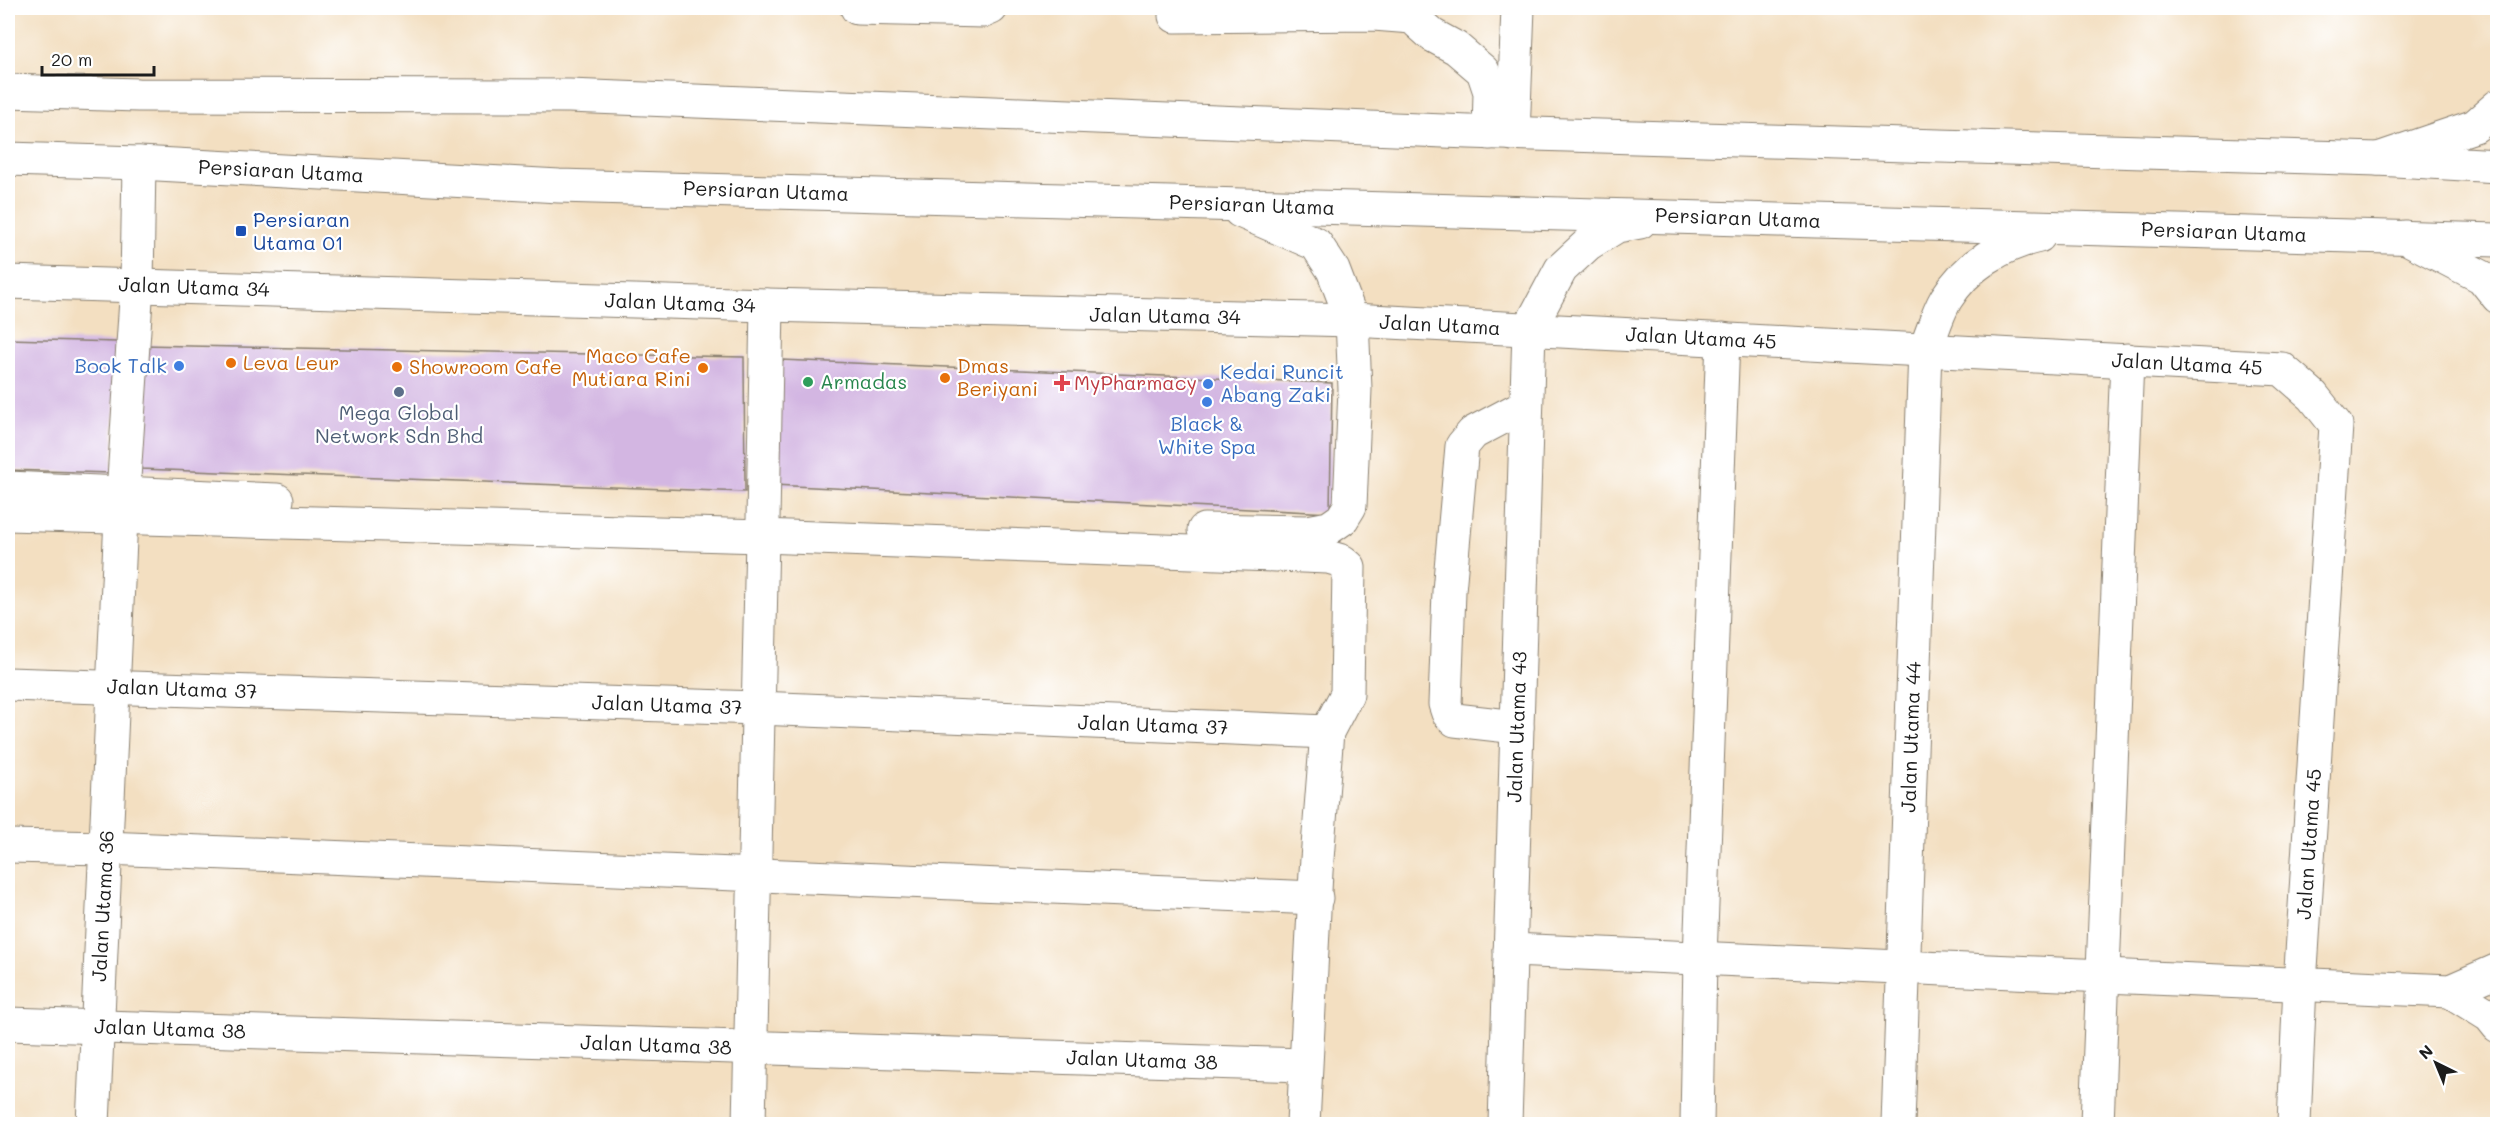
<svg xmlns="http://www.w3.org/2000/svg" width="2505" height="1132" font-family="Mali,sans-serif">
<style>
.building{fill:#d3b6e2}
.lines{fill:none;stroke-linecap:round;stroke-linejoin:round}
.minor-casing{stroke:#887e6e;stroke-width:35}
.major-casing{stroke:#887e6e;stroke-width:35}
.minor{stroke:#fff;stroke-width:33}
.major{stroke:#fff;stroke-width:33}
.transit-dot{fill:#1a4fb4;stroke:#fff;stroke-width:2}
.food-dot{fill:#e8710a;stroke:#fff;stroke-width:2}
.shop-dot{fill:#3f7fe0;stroke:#fff;stroke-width:2}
.leisure-dot{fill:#2e9e5b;stroke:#fff;stroke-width:2}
.health-dot{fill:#e0444e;stroke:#fff;stroke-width:2}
.service-dot{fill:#5c6f8a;stroke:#fff;stroke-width:2}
.labels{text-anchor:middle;stroke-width:4.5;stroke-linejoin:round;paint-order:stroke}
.street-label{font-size:20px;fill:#1c1c1c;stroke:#fff}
.transit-label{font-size:20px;fill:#164399;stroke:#fff;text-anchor:start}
.food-label{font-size:20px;fill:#c56008;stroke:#fff;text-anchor:start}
.shop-label{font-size:20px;fill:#366cbe;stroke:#fff;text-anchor:end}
.leisure-label{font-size:20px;fill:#27864d;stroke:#fff;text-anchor:start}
.health-label{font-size:20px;fill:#be3a42;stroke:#fff;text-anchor:start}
.service-label{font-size:20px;fill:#4e5e75;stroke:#fff}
</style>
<rect width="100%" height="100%" fill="#fff"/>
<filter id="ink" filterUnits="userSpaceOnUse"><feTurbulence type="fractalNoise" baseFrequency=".0167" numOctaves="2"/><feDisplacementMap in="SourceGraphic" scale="12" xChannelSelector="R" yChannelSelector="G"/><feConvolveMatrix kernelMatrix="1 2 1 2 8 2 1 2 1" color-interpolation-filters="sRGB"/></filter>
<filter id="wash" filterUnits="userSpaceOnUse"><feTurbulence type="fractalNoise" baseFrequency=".008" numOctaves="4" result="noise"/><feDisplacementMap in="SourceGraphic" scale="24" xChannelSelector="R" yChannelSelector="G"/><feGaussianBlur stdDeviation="1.35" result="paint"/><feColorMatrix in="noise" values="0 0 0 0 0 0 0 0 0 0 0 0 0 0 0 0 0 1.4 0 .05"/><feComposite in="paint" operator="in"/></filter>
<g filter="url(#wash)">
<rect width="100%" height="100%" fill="#f3dfc1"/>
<g id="blocks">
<g class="building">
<path d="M8 339 117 342 112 473 8 470Z"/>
<path d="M142 345 744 357 745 492 141 469Z"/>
<path d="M781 360 1332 383 1330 513 774 485Z"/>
</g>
</g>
</g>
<g filter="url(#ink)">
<use href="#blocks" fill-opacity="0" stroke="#887e6e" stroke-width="1.5"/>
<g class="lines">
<g class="minor-casing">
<g id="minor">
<path d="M857 8 984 11 991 8"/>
<path d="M1175 16 1374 14 1412 17 1432 35 1456 48 1483 71 1490 92 1489 133"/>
<path d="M8 91 138 95 569 96 1469 132 2378 159 2498 166"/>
<path d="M1513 134 1518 8"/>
<path d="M8 159 139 163 559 186 2498 240"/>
<path d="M8 282 767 305 1352 320 2282 369 2313 396 2336 425 2300 984 2294 1124"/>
<path d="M8 488 277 500"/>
<path d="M123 493 137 285 139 163"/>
<path d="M8 514 762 536 1328 557 1342 561 1349 567 1347 694 1327 732 1316 872 1303 1124"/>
<path d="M763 520 767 305"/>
<path d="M1204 530 1308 532 1329 528 1342 519 1350 506 1355 389 1352 320 1333 270 1316 244 1240 211"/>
<path d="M8 684 758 708 1327 732"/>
<path d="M1517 727 1455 720 1448 713 1445 704 1449 591 1462 446 1473 433 1526 405"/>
<path d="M8 846 106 848 1316 898"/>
<path d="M1510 950 2450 991 2498 970"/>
<path d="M2450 991 2490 1016 2498 1026"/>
<path d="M8 1024 1305 1065"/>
<path d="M93 1124 121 518"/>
<path d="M749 1124 762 536"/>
<path d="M1505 1124 1529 329 1561 269 1588 244 1617 226 1640 222"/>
<path d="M1697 1124 1700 958 1723 339"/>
<path d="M1898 1124 1925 350C1932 334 1937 314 1946 299 1967 265 2002 244 2039 236"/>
<path d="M2097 1124 2127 360"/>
</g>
</g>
<g class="major-casing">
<g id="major">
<path d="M2378 159 2475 126 2498 106"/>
<path d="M2405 237 2482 277 2498 297"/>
</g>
</g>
<use href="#minor" class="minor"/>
<use href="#major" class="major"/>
</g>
</g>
<rect class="transit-dot" x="235" y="225" width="12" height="12" rx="3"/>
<g class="food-dot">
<circle cx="231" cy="363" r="6"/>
<circle cx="397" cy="367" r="6"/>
<circle cx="703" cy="368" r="6"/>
<circle cx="945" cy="378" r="6"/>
</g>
<g class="shop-dot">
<circle cx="179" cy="366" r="6"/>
<circle cx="1208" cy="384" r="6"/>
<circle cx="1207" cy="402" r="6"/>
</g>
<circle class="leisure-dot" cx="808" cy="382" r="6"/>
<path class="health-dot" d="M1059 374h6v6h6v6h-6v6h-6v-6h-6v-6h6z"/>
<circle class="service-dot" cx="399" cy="392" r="6"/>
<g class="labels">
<g class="street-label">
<text transform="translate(281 171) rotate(3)" y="7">Persiaran Utama</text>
<text transform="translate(766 191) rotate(2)" y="7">Persiaran Utama</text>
<text transform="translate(1252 205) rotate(2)" y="7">Persiaran Utama</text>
<text transform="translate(1738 218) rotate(2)" y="7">Persiaran Utama</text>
<text transform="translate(2224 232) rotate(2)" y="7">Persiaran Utama</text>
<text transform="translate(194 287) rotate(2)" y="7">Jalan Utama 34</text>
<text transform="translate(680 303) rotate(2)" y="7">Jalan Utama 34</text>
<text transform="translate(1165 316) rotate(1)" y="7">Jalan Utama 34</text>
<text transform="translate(1440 325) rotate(3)" y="7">Jalan Utama</text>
<text transform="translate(1701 338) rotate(3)" y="7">Jalan Utama 45</text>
<text transform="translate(2187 364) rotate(3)" y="7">Jalan Utama 45</text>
<text transform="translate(182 689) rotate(2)" y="7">Jalan Utama 37</text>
<text transform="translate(667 705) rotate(2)" y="7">Jalan Utama 37</text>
<text transform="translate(1153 725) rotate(2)" y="7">Jalan Utama 37</text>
<text transform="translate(1517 727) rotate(-88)" y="7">Jalan Utama 43</text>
<text transform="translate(1911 737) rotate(-88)" y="7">Jalan Utama 44</text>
<text transform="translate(2309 844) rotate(-86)" y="7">Jalan Utama 45</text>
<text transform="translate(103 906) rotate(-87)" y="7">Jalan Utama 36</text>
<text transform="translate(170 1029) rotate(2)" y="7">Jalan Utama 38</text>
<text transform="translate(656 1045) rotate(2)" y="7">Jalan Utama 38</text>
<text transform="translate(1142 1060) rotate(2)" y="7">Jalan Utama 38</text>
</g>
<g class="transit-label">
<text x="253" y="227">Persiaran<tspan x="253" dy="23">Utama 01</tspan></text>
</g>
<g class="food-label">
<text x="691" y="363" text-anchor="end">Maco Cafe<tspan x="691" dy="23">Mutiara Rini</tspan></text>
<text x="243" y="370">Leva Leur</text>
<text x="957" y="373">Dmas<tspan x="957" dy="23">Beriyani</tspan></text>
<text x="409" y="374">Showroom Cafe</text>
</g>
<g class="shop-label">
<text x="167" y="373">Book Talk</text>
<text x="1220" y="379" text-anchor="start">Kedai Runcit<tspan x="1220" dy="23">Abang Zaki</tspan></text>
<text x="1207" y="431" text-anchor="middle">Black &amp;<tspan x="1207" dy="23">White Spa</tspan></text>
</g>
<g class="leisure-label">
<text x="820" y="389">Armadas</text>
</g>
<g class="health-label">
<text x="1074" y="390">MyPharmacy</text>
</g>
<g class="service-label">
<text x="399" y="420">Mega Global<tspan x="399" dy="23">Network Sdn Bhd</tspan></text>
</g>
</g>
<rect width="2505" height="1132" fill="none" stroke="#fff" stroke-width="30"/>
<g transform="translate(2436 1063) rotate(317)" stroke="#ffffff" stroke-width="4.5" paint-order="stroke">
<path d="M0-4.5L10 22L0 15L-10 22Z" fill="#1c1c1c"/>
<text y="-9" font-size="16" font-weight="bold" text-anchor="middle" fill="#1c1c1c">N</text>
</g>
<path d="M42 66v9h112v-9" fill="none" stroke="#1c1c1c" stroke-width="3"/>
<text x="51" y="66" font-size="18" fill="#1c1c1c" stroke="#ffffff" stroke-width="4.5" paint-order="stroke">20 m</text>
</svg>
